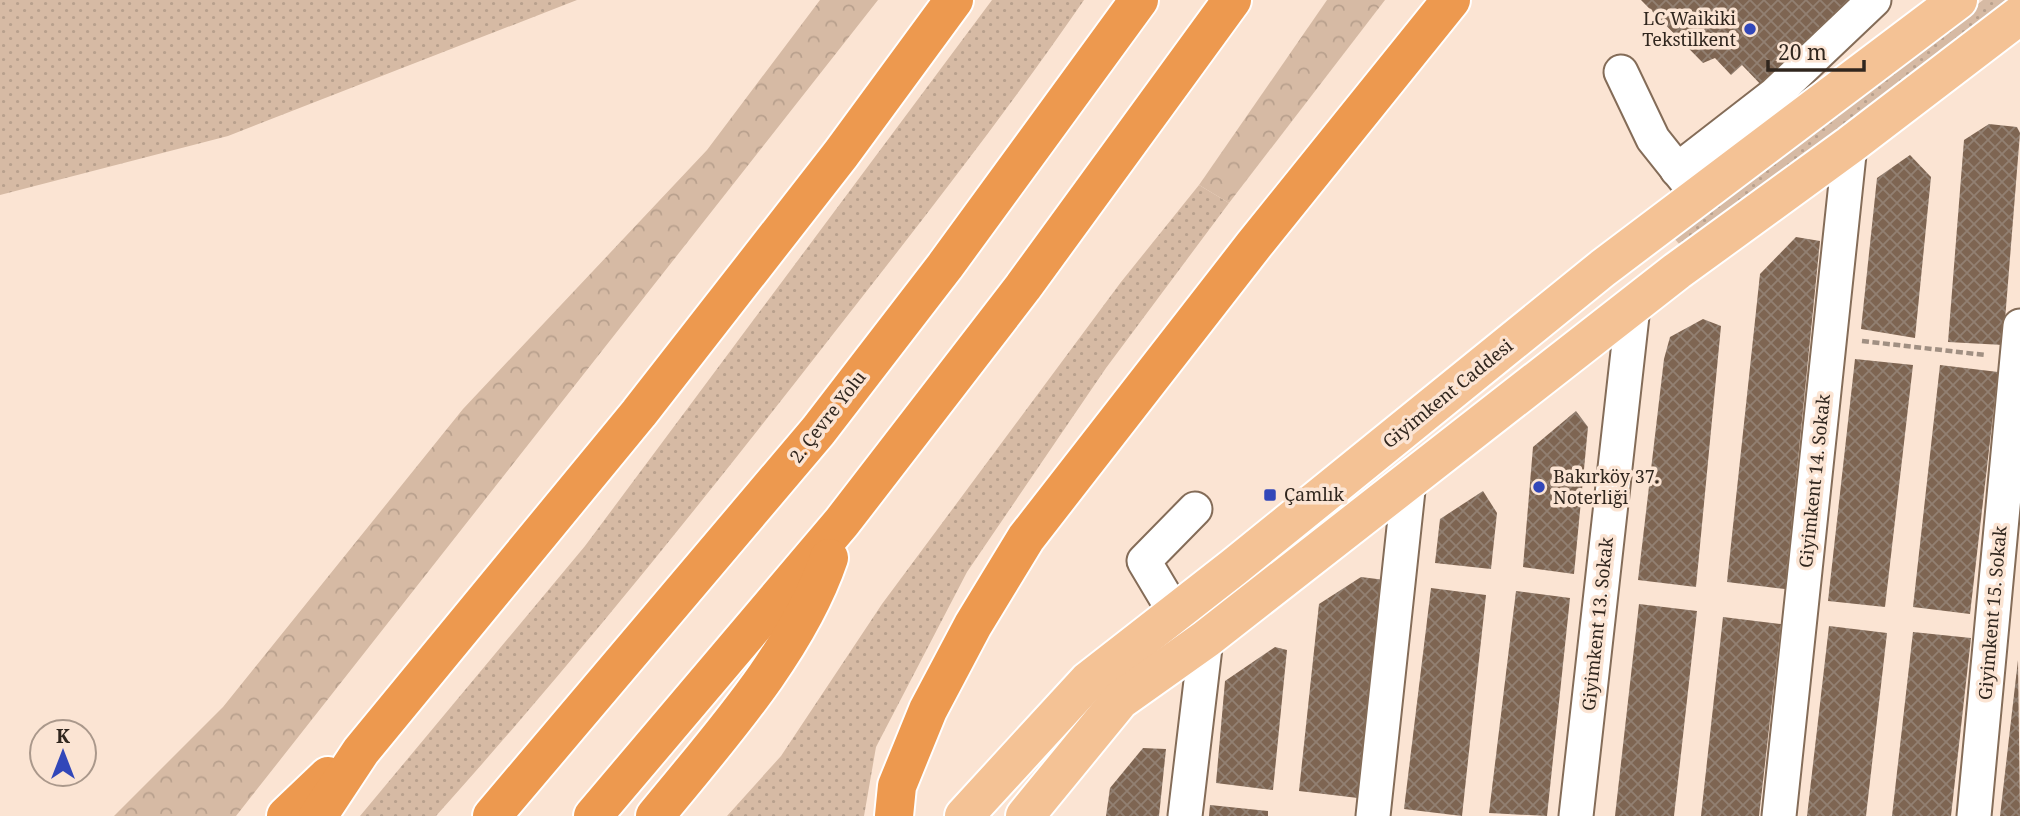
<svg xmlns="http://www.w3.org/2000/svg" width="2020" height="816" font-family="'Noto Serif',serif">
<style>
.grass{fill:url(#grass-dots)}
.forest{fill:url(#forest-crowns)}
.building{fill:url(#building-cross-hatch)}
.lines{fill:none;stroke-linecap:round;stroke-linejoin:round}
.minor-casing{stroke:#846c58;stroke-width:37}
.major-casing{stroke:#fff;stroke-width:42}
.highway-casing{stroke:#fff;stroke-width:42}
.path{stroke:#a08f82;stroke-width:4.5;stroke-dasharray:7 3.5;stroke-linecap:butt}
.minor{stroke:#fff;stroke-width:33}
.major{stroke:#f4c295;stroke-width:38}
.highway{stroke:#ed994f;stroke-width:38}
.poi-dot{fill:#3247b9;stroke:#fbe4d3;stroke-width:2.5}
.labels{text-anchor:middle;stroke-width:7;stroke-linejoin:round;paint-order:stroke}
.poi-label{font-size:18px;fill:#30261e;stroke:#fbe4d3;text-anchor:start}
.street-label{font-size:18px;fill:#30261e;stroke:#fbe4d3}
</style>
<defs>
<pattern id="grass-dots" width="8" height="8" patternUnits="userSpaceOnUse" patternTransform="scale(1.75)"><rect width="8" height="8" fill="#d6baa4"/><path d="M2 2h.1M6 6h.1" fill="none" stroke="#b8a08d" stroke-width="1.8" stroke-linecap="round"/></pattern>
<pattern id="forest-crowns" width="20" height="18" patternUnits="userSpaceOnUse" patternTransform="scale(1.75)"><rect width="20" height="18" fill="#d6baa4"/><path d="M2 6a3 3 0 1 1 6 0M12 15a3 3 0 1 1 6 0" fill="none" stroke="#b8a08d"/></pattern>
<pattern id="building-cross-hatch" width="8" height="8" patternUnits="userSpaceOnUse" patternTransform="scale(1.75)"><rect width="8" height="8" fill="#7e6552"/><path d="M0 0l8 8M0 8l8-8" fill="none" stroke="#928072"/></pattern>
</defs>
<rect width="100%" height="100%" fill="#fbe4d3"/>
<g class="grass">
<path d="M0 0H577L228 136 0 195Z"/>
<path d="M992 0H1084C1004 116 917 227 830 338 703 501 574 662 436 816H360L585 546Z"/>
<path d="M1983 0H2010L1681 246 1672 236Z"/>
<path d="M1199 185 1229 203 1106 368 967 572 876 747 864 816H727L781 756 882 604 1121 282Z"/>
</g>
<g class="forest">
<path d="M820 0H878L236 816H114L223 707 463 409 707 150Z"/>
<path d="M1327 0H1385L1229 203 1199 185Z"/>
</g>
<g class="building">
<path d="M1641 0H1862L1765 89 1742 65 1731 75 1715 58 1703 63Z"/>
<path d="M1989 124 2017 127 2020 133 2003 345 1948 342 1964 140Z"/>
<path d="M1910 155 1931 177 1915 338 1861 329 1877 178Z"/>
<path d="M1796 237 1820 241 1785 589 1727 582 1760 274Z"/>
<path d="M1703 319 1721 326 1696 587 1638 580 1664 359 1670 337Z"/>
<path d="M1855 359 1913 365 1885 607 1828 601Z"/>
<path d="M1940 365 1998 372 1970 614 1913 607Z"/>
<path d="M1576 411 1588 427 1574 574 1523 567 1533 447Z"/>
<path d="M1483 491 1497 513 1491 569 1435 563 1440 519Z"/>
<path d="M1361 577 1385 580 1358 798 1299 791 1319 604Z"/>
<path d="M1431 588 1486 595 1462 816 1404 809Z"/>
<path d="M1516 591 1570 598 1547 816 1489 813Z"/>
<path d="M1639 604 1697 611 1674 816H1615Z"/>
<path d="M1723 617 1781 624 1759 816H1701Z"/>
<path d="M1829 626 1887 633 1866 816H1807Z"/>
<path d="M1913 632 1971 638 1951 816H1892Z"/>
<path d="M1275 647 1287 650 1273 790 1216 783 1225 681Z"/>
<path d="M2018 660 2020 816H2000Z"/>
<path d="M1143 748 1166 749 1159 816H1106L1110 788Z"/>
<path d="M1210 805 1268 811V816H1209Z"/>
</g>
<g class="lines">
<g class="minor-casing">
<g id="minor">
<path d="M1621 72 1653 139 1692 188"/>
<path d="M1677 170 1775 94 1874 0"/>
<path d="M1175 613 1144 561 1195 509"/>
<path d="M1185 816 1206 639"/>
<path d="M1373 816 1409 481"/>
<path d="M1576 816 1633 307"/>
<path d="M1779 816 1850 145"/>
<path d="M1974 816 2020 326"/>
</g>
</g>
<g class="major-casing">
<g id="major">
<path d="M964 816 1088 681 1234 567 1603 268 1958 0"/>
<path d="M1025 816 1120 700 1206 639 1677 271 1850 145 2020 15"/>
</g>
</g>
<g class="highway-casing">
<g id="highway">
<path d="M286 816 328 776"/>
<path d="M318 816 361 751 639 413 841 154 954 0"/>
<path d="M492 816 818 431 945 266 1139 0"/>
<path d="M593 816 842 522 1023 287 1232 0"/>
<path d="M655 816C717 740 797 652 829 558"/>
<path d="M894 816 897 786 928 710 973 625 1026 538 1253 246 1451 0"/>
</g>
</g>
<path class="path" d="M1862 341 1985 355"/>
<use href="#minor" class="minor"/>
<use href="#major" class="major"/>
<use href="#highway" class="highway"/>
</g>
<g class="poi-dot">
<circle cx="1750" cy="29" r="7"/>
<circle cx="1539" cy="487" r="7"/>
<rect x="1263" y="488" width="14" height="14" rx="3.5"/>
</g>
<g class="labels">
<g class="poi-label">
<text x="1736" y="25" text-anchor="end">LC Waikiki<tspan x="1736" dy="21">Tekstilkent</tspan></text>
<text x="1553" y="483">Bakırköy 37.<tspan x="1553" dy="21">Noterliği</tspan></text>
<text x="1284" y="501">Çamlık</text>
</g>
<g class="street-label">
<text transform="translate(1448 394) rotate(-39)" y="6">Giyimkent Caddesi</text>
<text transform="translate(828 417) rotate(-52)" y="6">2. Çevre Yolu</text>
<text transform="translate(1815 481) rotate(-84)" y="6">Giyimkent 14. Sokak</text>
<text transform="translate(1993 613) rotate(-85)" y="6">Giyimkent 15. Sokak</text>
<text transform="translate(1598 624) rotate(-84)" y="6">Giyimkent 13. Sokak</text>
</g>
</g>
<g transform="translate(63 753)"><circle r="33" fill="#fbe4d3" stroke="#aa988b" stroke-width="2"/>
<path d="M0-5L12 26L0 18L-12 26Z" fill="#3247b9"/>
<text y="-10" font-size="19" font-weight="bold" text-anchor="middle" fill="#30261e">K</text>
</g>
<path d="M1768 60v10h96v-10" fill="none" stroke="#30261e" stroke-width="3.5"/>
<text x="1778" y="60" font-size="21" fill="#30261e" stroke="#fbe4d3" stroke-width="5" paint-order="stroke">20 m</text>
</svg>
